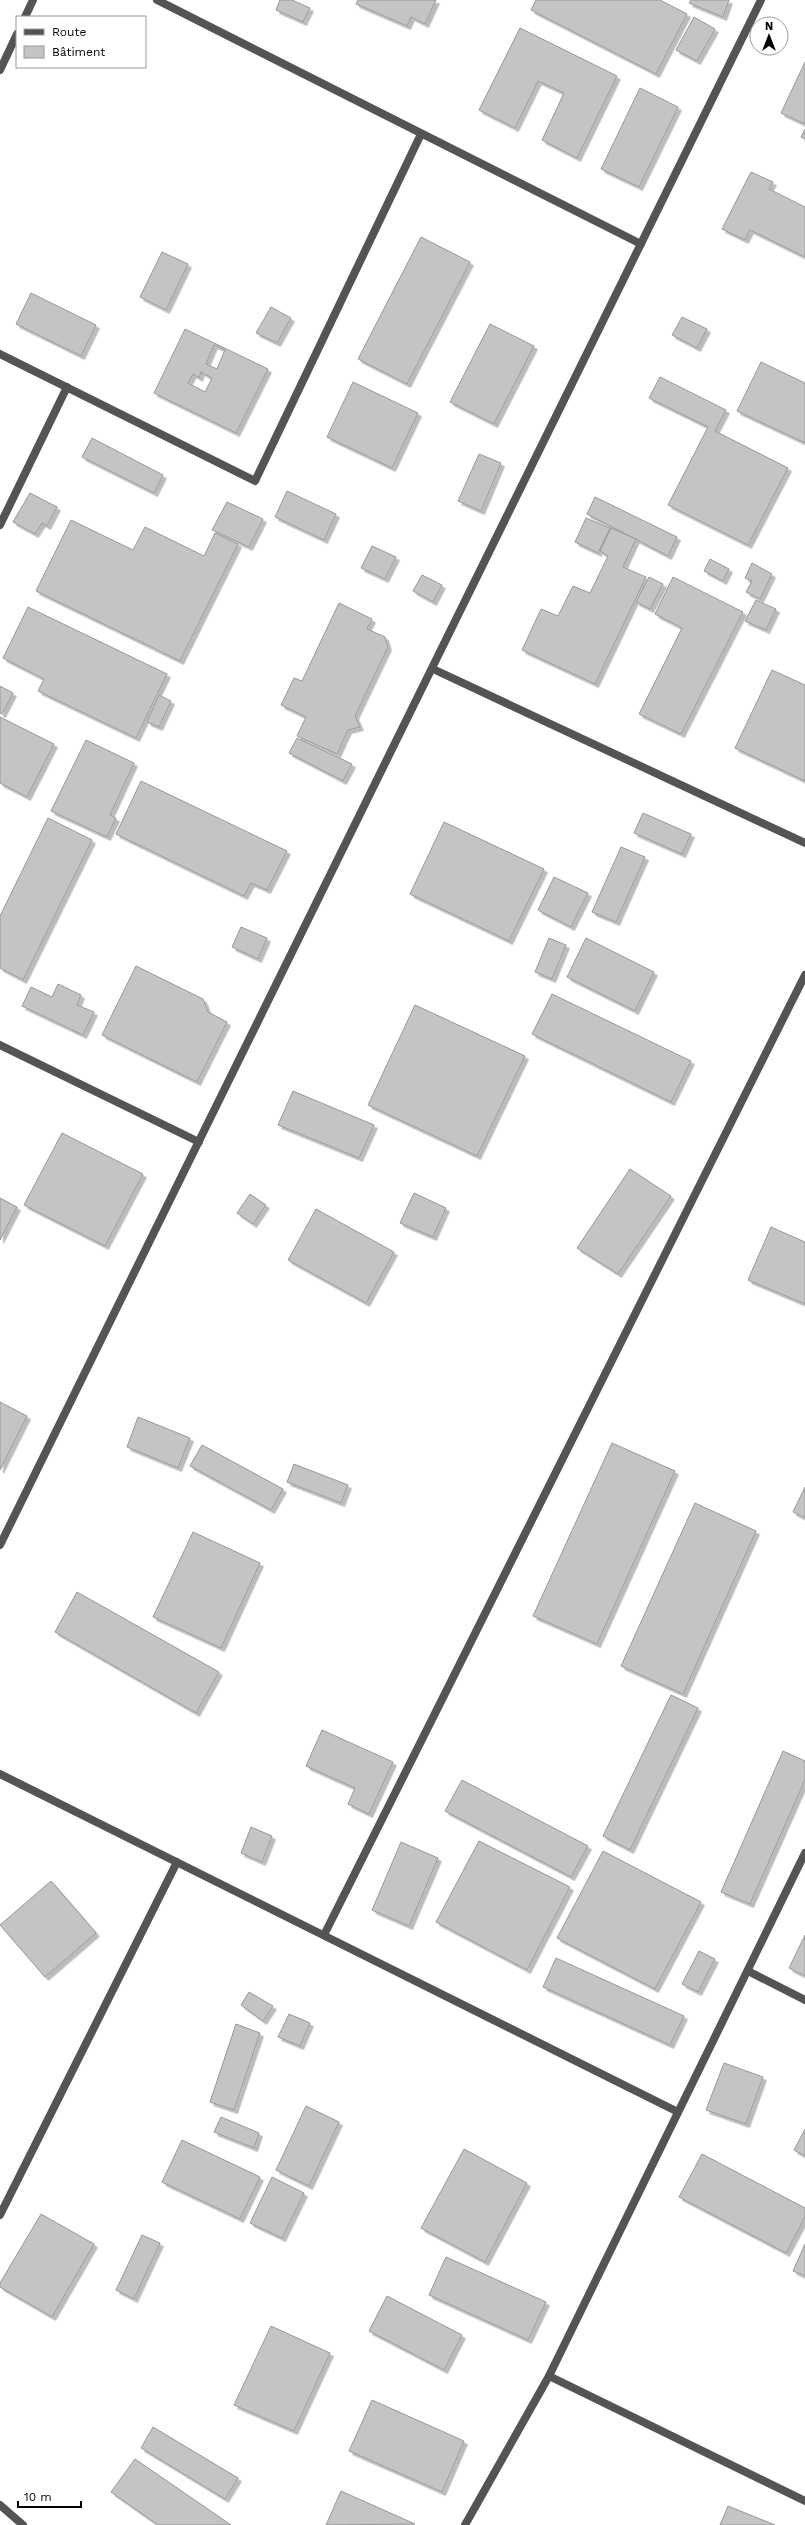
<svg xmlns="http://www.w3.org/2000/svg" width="805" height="2525" font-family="'Work Sans',sans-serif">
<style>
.building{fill:#c4c4c4;stroke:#989898;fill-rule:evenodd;filter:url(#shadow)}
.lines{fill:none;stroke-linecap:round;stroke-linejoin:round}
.minor{stroke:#545454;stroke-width:8}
</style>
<defs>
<filter id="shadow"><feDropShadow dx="3.5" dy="3.5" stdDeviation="0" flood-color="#0004"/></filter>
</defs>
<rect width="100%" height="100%" fill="#fff"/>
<g class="building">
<path d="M280 0H292L310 8 303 22 276 10Z"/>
<path d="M358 0H436L425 24 411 17 407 26 356 4Z"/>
<path d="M536 0H660L687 14 656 74 531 10Z"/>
<path d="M691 0H729L723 17 689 3Z"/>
<path d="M694 17 715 29 697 61 676 50Z"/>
<path d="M520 28 617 76 577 158 542 140 564 93 538 81 515 128 479 110Z"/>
<path d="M805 62V124L781 113Z"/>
<path d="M640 88 678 107 639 187 601 169Z"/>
<path d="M805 129V139L801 137Z"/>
<path d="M751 172 773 182 769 189 805 207V257L750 230 745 240 722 229Z"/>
<path d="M421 237 470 262 407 384 358 359Z"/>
<path d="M162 252 188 264 166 310 140 297Z"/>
<path d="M31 293 96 325 81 356 16 324Z"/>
<path d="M271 307 291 318 277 343 256 333Z"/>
<path d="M682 317 707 329 697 348 672 335Z"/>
<path d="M490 324 534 346 494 424 450 402Z"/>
<path d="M185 329 268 369 236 433 154 393ZM214 345 225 350 217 369 206 364ZM201 372 212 378 205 392 188 383 193 374 199 378Z"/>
<path d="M761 362 805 383V443L737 411Z"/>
<path d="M660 377 726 410 715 431 788 468 748 545 668 505 708 427 649 398Z"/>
<path d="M353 382 418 413 392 468 327 437Z"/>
<path d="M92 438 163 475 154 493 82 457Z"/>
<path d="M479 454 501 463 481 511 458 501Z"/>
<path d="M287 491 336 514 324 540 275 517Z"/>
<path d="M30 493 57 507 47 526 42 523 35 534 13 522Z"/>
<path d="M595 497 677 537 668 556 587 514Z"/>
<path d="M227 502 263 519 249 547 212 530Z"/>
<path d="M586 518 610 528 598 553 575 542Z"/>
<path d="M71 520 133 550 145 527 204 556 215 533 238 544 180 661 36 591Z"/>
<path d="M611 528 636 539 623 567 646 577 595 684 522 650 541 609 558 616 573 586 590 593 608 556 600 551Z"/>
<path d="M372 546 396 557 385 579 361 568Z"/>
<path d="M710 559 729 569 723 581 704 571Z"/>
<path d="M752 563 772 574 760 599 746 592 752 581 745 578Z"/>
<path d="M422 575 442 585 433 602 413 591Z"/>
<path d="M649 577 663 584 650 609 636 602Z"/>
<path d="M673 577 743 612 681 734 639 714 682 628 655 614Z"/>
<path d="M756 600 776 609 766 630 745 621Z"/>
<path d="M339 603 372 619 367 629 385 637 388 647 355 716 360 727 348 730 337 754 297 736 306 717 281 705 294 678 302 681Z"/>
<path d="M28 607 167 674 136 738 38 691 44 679 3 658Z"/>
<path d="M772 670 805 685V781L735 748Z"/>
<path d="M0 686 13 693 2 714 0 713Z"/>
<path d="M159 695 171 701 159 727 147 722Z"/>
<path d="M0 717 54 744 27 797 0 783Z"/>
<path d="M297 738 352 764 343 781 289 753Z"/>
<path d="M86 740 134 763 110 815 116 818 107 837 51 811Z"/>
<path d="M141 781 287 851 267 890 251 883 244 896 116 834Z"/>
<path d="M643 813 691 834 682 854 634 833Z"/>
<path d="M48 818 92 840 23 980 0 968V916Z"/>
<path d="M444 822 544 869 509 941 410 894Z"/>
<path d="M621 847 645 857 616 922 592 912Z"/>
<path d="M554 877 588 893 571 927 538 910Z"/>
<path d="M241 927 267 938 258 959 232 947Z"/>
<path d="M549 938 566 945 552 979 535 972Z"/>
<path d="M586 938 654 972 635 1011 567 977Z"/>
<path d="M136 966 203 999 208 1012 227 1022 197 1082 102 1035Z"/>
<path d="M58 984 81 995 77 1005 94 1012 83 1035 22 1006 31 987 52 997Z"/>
<path d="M552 994 691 1061 671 1102 532 1034Z"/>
<path d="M415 1005 525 1056 477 1156 368 1105Z"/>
<path d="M293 1091 374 1125 359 1158 278 1125Z"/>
<path d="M62 1133 143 1174 105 1246 24 1205Z"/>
<path d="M630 1169 671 1196 618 1274 577 1248Z"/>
<path d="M414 1193 446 1208 433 1237 400 1223Z"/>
<path d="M250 1194 266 1205 253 1224 237 1213Z"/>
<path d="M0 1198 17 1207 0 1240Z"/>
<path d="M316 1209 394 1252 366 1303 288 1260Z"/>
<path d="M771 1227 805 1242V1304L748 1280Z"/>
<path d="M0 1402 27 1416 0 1470Z"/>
<path d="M138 1417 190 1438 178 1468 127 1447Z"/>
<path d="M612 1443 675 1471 597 1644 533 1616Z"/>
<path d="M202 1445 283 1489 271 1510 190 1466Z"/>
<path d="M294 1464 348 1485 341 1503 287 1482Z"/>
<path d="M805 1487V1518L793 1512Z"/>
<path d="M695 1503 756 1531 683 1694 621 1666Z"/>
<path d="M193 1532 260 1563 221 1648 153 1617Z"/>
<path d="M77 1592 219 1672 196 1713 55 1632Z"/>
<path d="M671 1695 698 1708 630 1850 603 1836Z"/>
<path d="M322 1730 393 1762 369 1814 348 1804 355 1788 306 1766Z"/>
<path d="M783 1751 805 1761V1780L750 1904 721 1892Z"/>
<path d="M462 1780 588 1846 571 1877 445 1811Z"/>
<path d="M251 1827 272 1836 262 1862 241 1853Z"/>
<path d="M479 1841 570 1887 527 1970 436 1922Z"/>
<path d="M401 1842 438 1858 409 1926 372 1910Z"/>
<path d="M603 1851 701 1902 655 1989 557 1938Z"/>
<path d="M51 1881 96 1933 45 1977 0 1925Z"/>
<path d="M805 1935V1976L789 1968Z"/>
<path d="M699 1951 715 1959 698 1992 682 1984Z"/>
<path d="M556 1958 684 2016 670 2045 543 1987Z"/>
<path d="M249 1992 273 2006 263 2021 241 2005Z"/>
<path d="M289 2014 310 2023 300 2046 278 2037Z"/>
<path d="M236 2024 260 2033 234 2110 210 2102Z"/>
<path d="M724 2063 763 2077 746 2124 706 2110Z"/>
<path d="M306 2106 339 2122 309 2186 276 2170Z"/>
<path d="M221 2117 259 2133 254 2148 214 2132Z"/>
<path d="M805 2129V2156L794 2150Z"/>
<path d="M182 2140 260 2177 240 2219 162 2182Z"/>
<path d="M464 2149 527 2183 485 2262 421 2228Z"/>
<path d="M702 2154 805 2208V2217L786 2253 679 2197Z"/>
<path d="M272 2177 304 2193 282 2238 250 2223Z"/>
<path d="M41 2214 94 2244 52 2317 0 2287V2283Z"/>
<path d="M142 2235 160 2243 134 2299 116 2290Z"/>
<path d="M805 2244V2276L793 2271Z"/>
<path d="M446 2257 546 2302 528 2340 429 2295Z"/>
<path d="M387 2296 462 2335 444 2370 369 2331Z"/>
<path d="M271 2326 330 2353 294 2431 234 2405Z"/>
<path d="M372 2400 464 2441 442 2492 349 2451Z"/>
<path d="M153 2427 238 2478 225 2499 141 2448Z"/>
<path d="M135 2459 231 2525H158L111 2492Z"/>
<path d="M341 2491 415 2524 326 2525Z"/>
<path d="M728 2506 775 2525H720Z"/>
</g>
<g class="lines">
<g class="minor">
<path d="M157 0 641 244"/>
<path d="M25 17 33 0"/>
<path d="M0 70 17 34"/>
<path d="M0 354 255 481 421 134"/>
<path d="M0 525 67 387"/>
<path d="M433 669 805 843"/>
<path d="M0 1045 199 1142"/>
<path d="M0 1545 761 0"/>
<path d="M0 1774 678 2112"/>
<path d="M324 1935 805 975"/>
<path d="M748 1971 805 2000"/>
<path d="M0 2215 177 1862"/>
<path d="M549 2376 805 2501"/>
<path d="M0 2505 23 2525"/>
<path d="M465 2525 549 2376 805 1853"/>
</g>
</g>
<rect x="16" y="16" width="130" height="52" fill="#ffffff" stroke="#999999"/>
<rect x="24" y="29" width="20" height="6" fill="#545454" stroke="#999999"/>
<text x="52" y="36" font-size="12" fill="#000000">Route</text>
<rect x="24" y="46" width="20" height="12" fill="#c4c4c4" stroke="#999999"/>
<text x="52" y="56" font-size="12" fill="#000000">Bâtiment</text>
<g transform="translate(769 36)"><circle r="19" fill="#ffffff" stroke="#999999"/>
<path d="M0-3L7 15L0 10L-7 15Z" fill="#000000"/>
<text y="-6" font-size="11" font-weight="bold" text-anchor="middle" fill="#000000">N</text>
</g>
<path d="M18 2501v6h63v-6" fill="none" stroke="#000000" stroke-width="2"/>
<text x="24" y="2501" font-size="12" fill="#000000" stroke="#ffffff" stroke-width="3" paint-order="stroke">10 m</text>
</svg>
